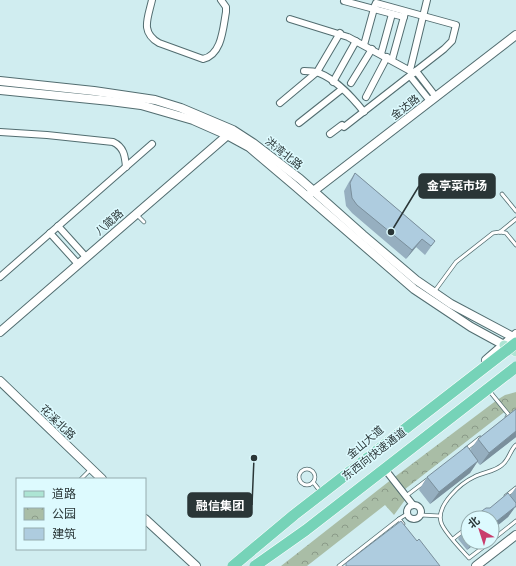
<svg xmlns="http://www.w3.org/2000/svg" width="516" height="566" font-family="Signika,'Noto Sans SC',sans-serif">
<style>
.park{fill:url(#park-crowns)}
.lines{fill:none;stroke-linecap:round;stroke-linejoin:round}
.lane-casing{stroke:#526d70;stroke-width:4.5}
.street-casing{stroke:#526d70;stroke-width:8}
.secondary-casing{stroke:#526d70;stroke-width:10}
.primary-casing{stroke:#fff;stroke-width:10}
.lane{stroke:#fff;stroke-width:3}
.street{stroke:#fff;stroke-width:6}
.secondary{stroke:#fff;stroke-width:8}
.primary{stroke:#ade5d4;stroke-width:9}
.highway-bridge-casing{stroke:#fff;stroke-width:12;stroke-linecap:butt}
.highway-bridge{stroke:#76d3b8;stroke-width:11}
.wall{fill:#96afc0}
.shaded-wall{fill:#7a8f9c}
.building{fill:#aeccdf;stroke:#7a8f9c}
.labels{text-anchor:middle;stroke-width:3;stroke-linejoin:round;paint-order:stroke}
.street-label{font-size:11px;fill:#2a3637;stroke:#ddfafe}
.leader{fill:none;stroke:#2a3637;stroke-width:1.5}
.callout-dot{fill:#2a3637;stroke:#ddfafe;stroke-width:1.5}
.callout{fill:#2a3637;stroke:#2a3637;stroke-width:1.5}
.callout-label{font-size:12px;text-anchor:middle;font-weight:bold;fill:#fff}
</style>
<defs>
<pattern id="park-crowns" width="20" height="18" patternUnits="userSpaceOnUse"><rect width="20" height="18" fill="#a9bda6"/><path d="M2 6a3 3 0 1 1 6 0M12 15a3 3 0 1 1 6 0" fill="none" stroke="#8a9a88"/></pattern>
</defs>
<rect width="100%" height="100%" fill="#d0edf0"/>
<path class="park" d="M516 392V420L507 410 400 493 405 500 394 515 385 505 307 566H281L392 479 497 400 505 395Z"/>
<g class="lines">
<g class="lane-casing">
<g id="lane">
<path d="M502 194 516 211"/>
<path d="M137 215 144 222"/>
<path d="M500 232 516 219"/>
<path d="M434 292 456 262 493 233 500 232 506 233 516 245"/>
<path d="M491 393 509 415 507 417"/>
<path d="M466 449 480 438"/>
<circle cx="307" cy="477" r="8"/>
<path d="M81 479 91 469"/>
<path d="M313 482 320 491"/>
<path d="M406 496 427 480"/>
<path d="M506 496 516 488"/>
<path d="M421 515 440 516"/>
<path d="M399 519 407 514"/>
<path d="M453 539 468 527"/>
<path d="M492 540 516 521"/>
<path d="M490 542 469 558C462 550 443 531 441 522 436 505 461 483 474 477 483 472 494 472 502 465 509 460 510 450 516 445"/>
<path d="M339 566 399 519 403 524"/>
</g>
</g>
<g class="street-casing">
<g id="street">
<path d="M152 0C148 18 140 32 159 43L203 59C222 55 223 28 226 12V7L221 0"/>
<path d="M344 1 404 17"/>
<path d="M290 19 348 37 414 73"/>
<path d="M364 45 375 5"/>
<path d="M381 54 392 14"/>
<path d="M392 60 405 13"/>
<path d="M410 70 427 0"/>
<path d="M304 71C309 71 314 71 319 73 337 80 352 97 364 112"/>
<path d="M416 71 436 97"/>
<path d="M410 76 430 101"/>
<path d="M333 82 356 41"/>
<path d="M351 83 372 49"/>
<path d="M366 97 387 57"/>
<path d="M280 103 317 72 340 33"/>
<path d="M299 123 342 89"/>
<path d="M0 132 47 135 113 142C124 147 125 156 126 167"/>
<path d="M330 134 342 125 344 127 444 49 452 41 456 25 376 3"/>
<path d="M58 226 86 257"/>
<path d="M50 233 78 264"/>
<path d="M0 277 152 144"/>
<path d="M384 468 413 505"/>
<circle cx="414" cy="512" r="7"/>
</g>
</g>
<g class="secondary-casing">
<g id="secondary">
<path d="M0 81 94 91 155 100 181 108 233 130 253 143 300 179 363 235 416 280 451 304 513 337"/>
<path d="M0 90 110 101 141 105 193 120 227 135 249 147 295 186 414 289 471 327 504 345"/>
<path d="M311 193 516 35"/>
<path d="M0 332 230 133"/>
<path d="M486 360 516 334"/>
<path d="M0 381 102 479"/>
<path d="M145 519 196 566"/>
<path d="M476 566 516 535"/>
</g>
</g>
<g class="primary-casing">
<path id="primary" d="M504 345 516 352"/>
</g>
<use href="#lane" class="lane"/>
<use href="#street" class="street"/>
<use href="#secondary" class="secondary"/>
<use href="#primary" class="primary"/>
<g class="highway-bridge-casing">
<g id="highway-bridge">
<path d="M233 566 294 515 516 343"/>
<path d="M255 566 306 530 516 367"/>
</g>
</g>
<use href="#highway-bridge" class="highway-bridge"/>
</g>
<g class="wall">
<path d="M355 173 435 241 425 255 416 247 406 259 352 213 346 206 344 191 349 182Z"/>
<path d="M516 409V437L480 465 477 462 470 473 430 504 419 490 427 477 470 450 478 439Z"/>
<path d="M516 487V508L515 507 508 517 492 530V518H476L479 513 490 508 510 496Z"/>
<path d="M468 525V542H477L467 550 458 539Z"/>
</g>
<g class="shaded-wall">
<path d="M422 239 416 247 406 259 412 250Z"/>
<path d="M516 431V437L480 465 489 453Z"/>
<path d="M478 461 470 473 430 504 439 492Z"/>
<path d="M516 506 508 517 492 530V525Z"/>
<path d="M473 542H477L467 550Z"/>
</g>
<g class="building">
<path d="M355 173 435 241 431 246 422 239 412 250 357 205 352 198 350 183Z"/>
<path d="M516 409V431L489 453 478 439Z"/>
<path d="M467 446 478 461 439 492 427 477Z"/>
<path d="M508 493 516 503V506L492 525V518H477L479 517V513L486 508H490Z"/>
<path d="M401 521 417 541 419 539 440 566H346V563Z"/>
</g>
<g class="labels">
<g class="street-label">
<text transform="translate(405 107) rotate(-38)" y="4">金达路</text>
<text transform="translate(284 153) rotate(38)" y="4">洪湾北路</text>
<text transform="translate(109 222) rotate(-41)" y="4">八箴路</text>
<text transform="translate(58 422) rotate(44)" y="4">花溪北路</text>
<text transform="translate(365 442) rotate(-40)" y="4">金山大道</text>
<text transform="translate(374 454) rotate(-38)" y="4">东西向快速通道</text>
</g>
</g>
<path class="leader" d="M391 232L419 186M254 458L252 505"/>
<g class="callout-dot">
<circle cx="391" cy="232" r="4"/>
<circle cx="254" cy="458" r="4"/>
</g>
<g class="callout">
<rect x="419" y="174" width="76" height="24" rx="4"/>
<rect x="188" y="493" width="64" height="24" rx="4"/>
</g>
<g class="callout-label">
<text x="457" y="190">金亭菜市场</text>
<text x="220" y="510">融信集团</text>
</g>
<rect x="16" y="478" width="130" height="72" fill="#ddfafe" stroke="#95acae"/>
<rect x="24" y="491" width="20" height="6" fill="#ade5d4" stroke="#95acae"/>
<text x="52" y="498" font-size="12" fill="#2a3637">道路</text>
<rect x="24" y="508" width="20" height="12" fill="url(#park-crowns)" stroke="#95acae"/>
<text x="52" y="518" font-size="12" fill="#2a3637">公园</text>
<rect x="24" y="528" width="20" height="12" fill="#aeccdf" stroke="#95acae"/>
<text x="52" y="538" font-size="12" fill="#2a3637">建筑</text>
<g transform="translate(480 530) rotate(321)"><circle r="19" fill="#ddfafe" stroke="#95acae"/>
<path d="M0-3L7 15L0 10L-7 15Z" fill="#c93d6d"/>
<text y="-6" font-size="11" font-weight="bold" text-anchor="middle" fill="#2a3637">北</text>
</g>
</svg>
